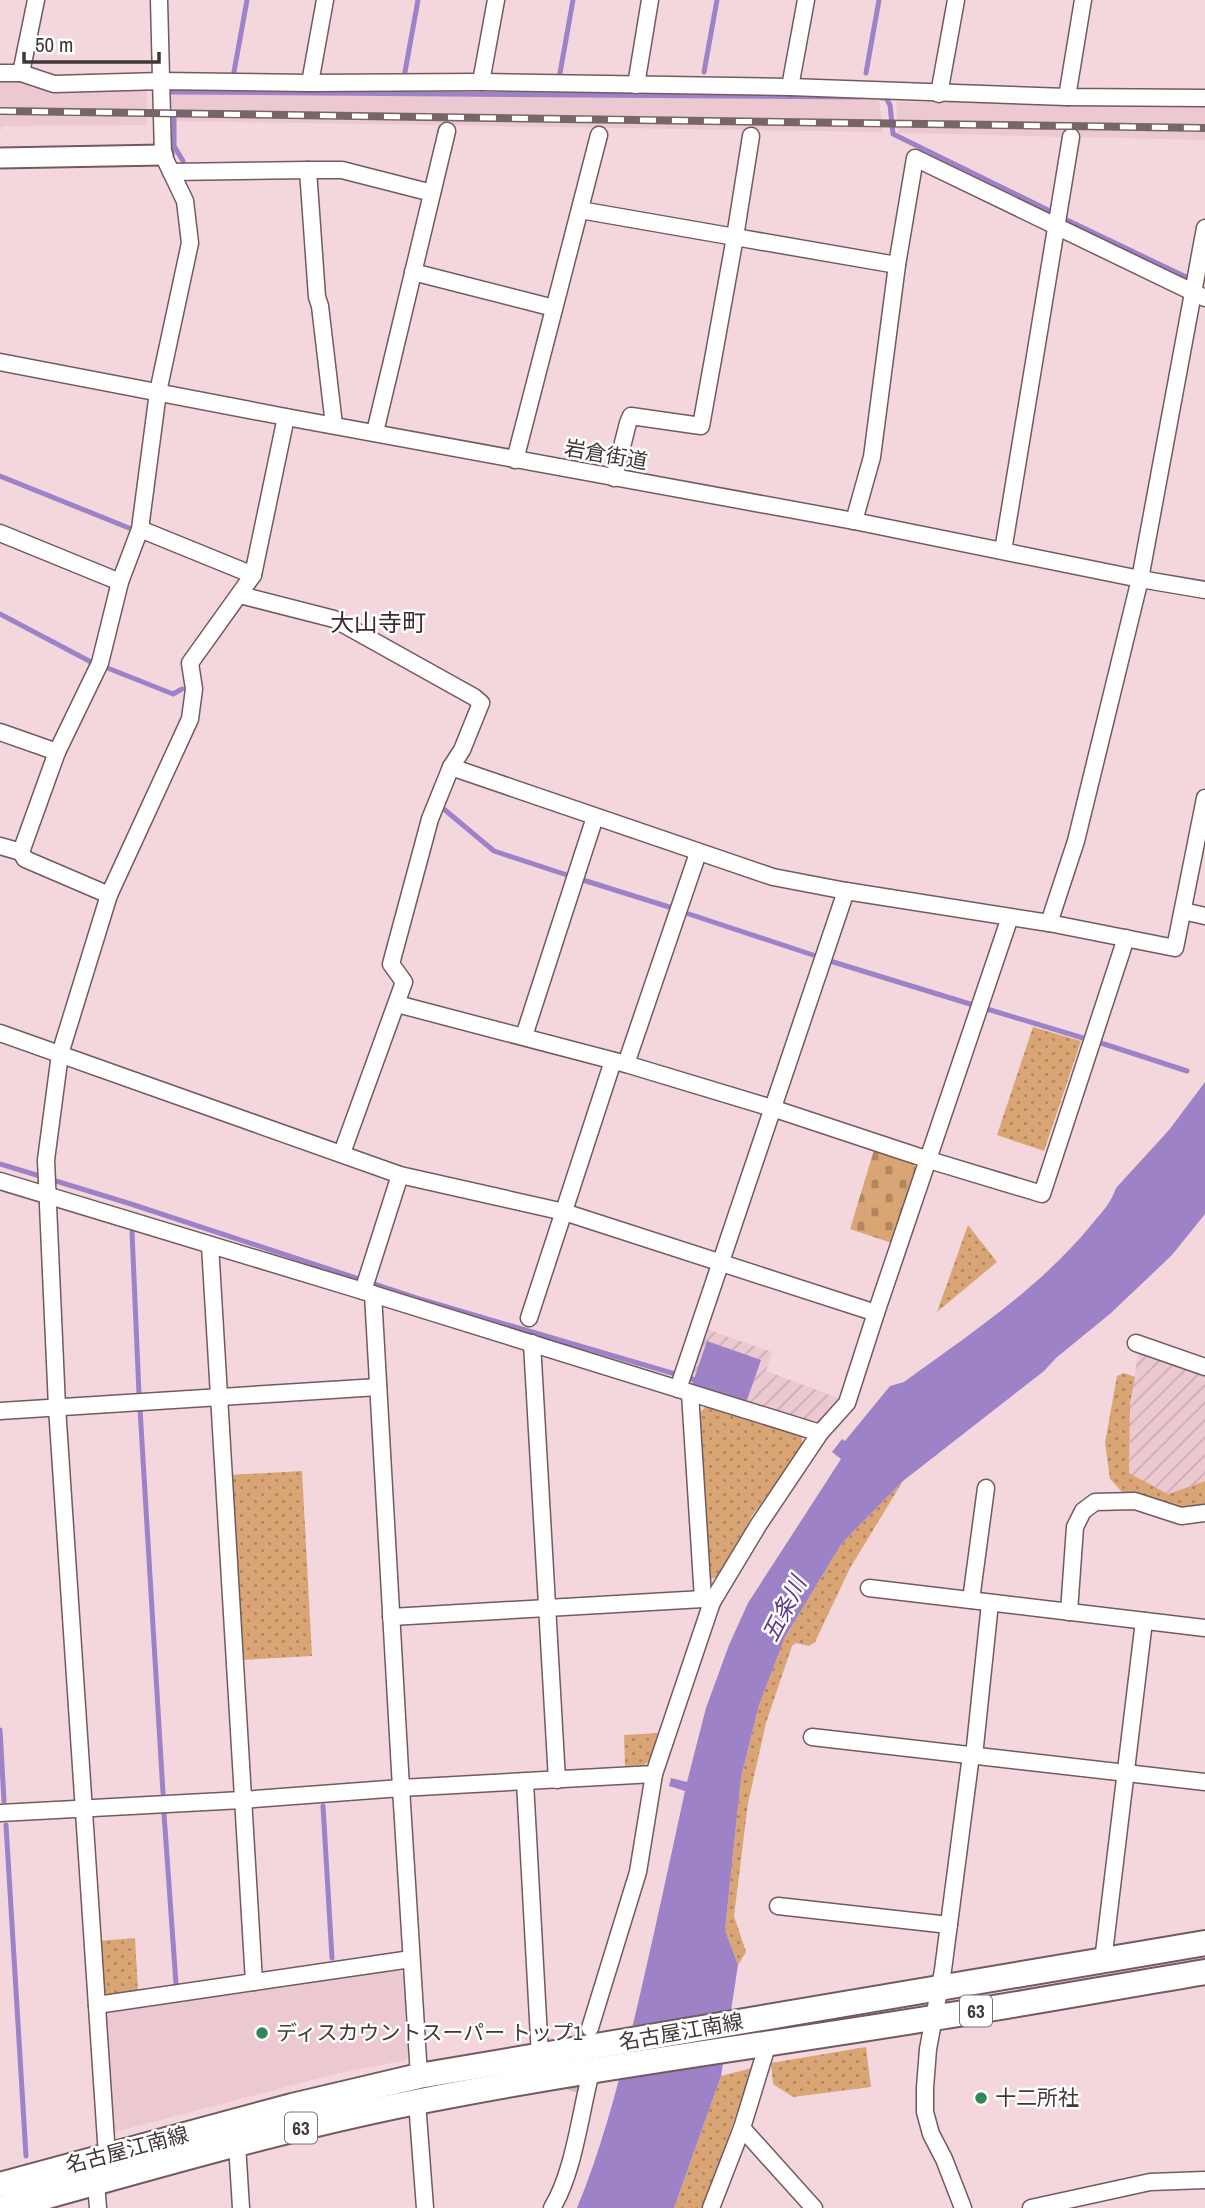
<svg xmlns="http://www.w3.org/2000/svg" width="1205" height="2208" font-family="'Archivo Narrow','Noto Sans JP',sans-serif">
<style>
.built{fill:#ecc8d0}
.industrial{fill:url(#industrial-furrows)}
.grass{fill:url(#grass-dots)}
.cemetery{fill:url(#cemetery-stones)}
.water{fill:#9e82c8}
.lines{fill:none;stroke-linecap:round;stroke-linejoin:round}
.stream{stroke:#9e82c8;stroke-width:5}
.minor-tunnel{stroke:#cfb7bc;stroke-width:16;stroke-dasharray:16 8;stroke-linecap:butt}
.minor-casing{stroke:#725a5f;stroke-width:19}
.tertiary-casing{stroke:#725a5f;stroke-width:23}
.primary-casing{stroke:#725a5f;stroke-width:28}
.minor{stroke:#fff;stroke-width:16}
.tertiary{stroke:#fff;stroke-width:19}
.primary{stroke:#fff;stroke-width:24}
.rail-casing{stroke:#766669;stroke-width:8}
.rail{stroke:#fff;stroke-width:5;stroke-dasharray:16;stroke-linecap:butt}
.poi-dot{fill:#338658;stroke:#fff;stroke-width:2.5}
.labels{text-anchor:middle;stroke-width:5;stroke-linejoin:round;paint-order:stroke}
.shield{fill:#fff;stroke:#7a7274;stroke-width:2}
.shield-label{font-size:19px;font-weight:bold;fill:#413638}
.street-label{font-size:21px;fill:#413638;stroke:#fff}
.poi-label{font-size:21px;fill:#413638;stroke:#fff;text-anchor:start}
.water-label{font-size:23px;font-style:italic;fill:#5d388c;stroke:#fff}
.quarter-label{font-size:24px;fill:#3e292e;stroke:#fff}
</style>
<defs>
<pattern id="industrial-furrows" width="10" height="10" patternUnits="userSpaceOnUse" patternTransform="scale(1.75)"><rect width="10" height="10" fill="#ecc8d0"/><path d="M-1 1l2-2M0 10L10 0M9 11l2-2" fill="none" stroke="#ccacb3"/></pattern>
<pattern id="grass-dots" width="8" height="8" patternUnits="userSpaceOnUse" patternTransform="scale(1.75)"><rect width="8" height="8" fill="#d9a574"/><path d="M2 2h.1M6 6h.1" fill="none" stroke="#b28760" stroke-width="1.8" stroke-linecap="round"/></pattern>
<pattern id="cemetery-stones" width="16" height="16" patternUnits="userSpaceOnUse" patternTransform="scale(1.75)"><rect width="16" height="16" fill="#d9a574"/><path d="M2 7V4a2 2 0 0 1 4 0v3zM10 15v-3a2 2 0 0 1 4 0v3z" fill="#b28760"/></pattern>
</defs>
<rect width="100%" height="100%" fill="#f3d7dd"/>
<g class="built">
<path d="M0 79 147 89V125L2 126 0 132Z"/>
<path d="M166 94 879 99 883 132 166 121Z"/>
<path d="M896 102 1205 103V140L898 133Z"/>
<path d="M396 1969 403 1973 409 2052 406 2060 335 2074 115 2132 111 2127 105 2017 111 2009Z"/>
</g>
<g class="industrial">
<path d="M706 1329 772 1352 766 1371 841 1399 820 1423H809L690 1385V1376Z"/>
<path d="M1139 1349 1205 1372V1481L1168 1494 1129 1473 1130 1403Z"/>
</g>
<g class="grass">
<path d="M1033 1027 1081 1041 1044 1151 997 1135Z"/>
<path d="M968 1225 997 1262 937 1312Z"/>
<path d="M1124 1373 1135 1377 1130 1403 1129 1473 1168 1494 1205 1481V1508H1186L1122 1492 1110 1479 1105 1443 1117 1376Z"/>
<path d="M706 1406 802 1436V1446L752 1516 719 1577 709 1579 700 1413Z"/>
<path d="M302 1471 312 1656 241 1660 230 1475Z"/>
<path d="M903 1481 850 1568 815 1642 809 1646 796 1643 792 1646 766 1723 748 1803 734 1916 746 1952 738 1965 725 1930 741 1778 759 1705 785 1637 842 1543Z"/>
<path d="M658 1733 650 1760 644 1765 625 1766 624 1735Z"/>
<path d="M135 1938 138 1992 109 1997 104 1995 98 1941Z"/>
<path d="M866 2047 871 2087 793 2097 773 2084 771 2063Z"/>
<path d="M752 2068 704 2208H674L721 2076Z"/>
</g>
<path class="cemetery" d="M874 1150 911 1161 917 1170 892 1243 850 1229Z"/>
<g class="water">
<path d="M1205 1082V1214L1172 1255 1111 1313 1056 1358 1044 1371 903 1481 842 1543 785 1637 759 1705 741 1778 725 1930 738 1965 721 2076 674 2208H577C605 2140 622 2070 639 1999 655 1930 670 1860 685 1791L669 1786 671 1778 687 1782 706 1708 729 1645 748 1603 841 1459 832 1452 842 1439 845 1441 890 1386 904 1382C970 1334 1040 1288 1092 1224 1102 1212 1111 1203 1116 1188L1169 1130Z"/>
<path d="M707 1341 761 1360 746 1403 692 1385Z"/>
</g>
<g class="lines">
<g class="stream">
<path d="M234 72 247 0"/>
<path d="M405 72 418 0"/>
<path d="M704 72 717 0"/>
<path d="M560 73 573 0"/>
<path d="M866 73 879 0"/>
<path d="M172 92 862 97"/>
<path d="M882 98H886L890 105 893 134 1050 211"/>
<path d="M174 118V146L183 161"/>
<path d="M1067 220 1186 277"/>
<path d="M0 476 129 528"/>
<path d="M0 614 91 662"/>
<path d="M105 667 173 694 182 689"/>
<path d="M445 810 494 851 567 875"/>
<path d="M583 880 669 907"/>
<path d="M689 914 813 955"/>
<path d="M830 961 970 1004"/>
<path d="M987 1009 1083 1038"/>
<path d="M1101 1043 1187 1071"/>
<path d="M0 1164 131 1204 423 1300 699 1381"/>
<path d="M132 1232 139 1394"/>
<path d="M140 1409 163 1793"/>
<path d="M0 1730 4 1801"/>
<path d="M323 1806 332 1958"/>
<path d="M164 1814 176 1984"/>
<path d="M6 1825 26 2156"/>
</g>
<path class="minor-tunnel" d="M576 2092 582 2065"/>
<g class="minor-casing">
<g id="minor">
<path d="M0 73H21L54 84 162 81 310 83 481 82 790 87 1067 97 1205 98"/>
<path d="M21 73 36 0"/>
<path d="M481 82 496 0"/>
<path d="M310 83 325 0"/>
<path d="M636 85 650 0"/>
<path d="M790 87 806 0"/>
<path d="M939 94 956 0"/>
<path d="M1067 97 1083 0"/>
<path d="M308 170H342L432 193"/>
<path d="M171 172 308 170 317 297 320 306 334 425"/>
<path d="M580 210 735 237 751 136"/>
<path d="M413 272 554 308"/>
<path d="M0 362 286 417 854 521 1140 579 1205 590"/>
<path d="M375 432 447 131"/>
<path d="M515 460 599 135"/>
<path d="M614 478 628 423 631 416 701 426 735 237 897 265"/>
<path d="M854 521 872 457 897 265 915 158 1205 298"/>
<path d="M140 529 253 575"/>
<path d="M0 533 120 582"/>
<path d="M1003 551 1071 137"/>
<path d="M240 595 334 619 474 697 481 703 462 750 451 767 430 819 391 964 404 982 342 1153"/>
<path d="M0 732 57 752 100 663 120 582 140 529 158 392 190 243 185 201 163 155 159 0"/>
<path d="M451 767 773 877 846 891 1049 923 1175 948 1205 798"/>
<path d="M0 846 21 852 25 859 109 895"/>
<path d="M21 852 57 752"/>
<path d="M1183 911 1205 916"/>
<path d="M1049 923 1076 841 1140 579 1205 228"/>
<path d="M397 1004 626 1064 772 1108 929 1160 1042 1194 1126 938"/>
<path d="M0 1033 400 1175 564 1212 876 1313 1010 917"/>
<path d="M524 1036 595 817"/>
<path d="M626 1064 698 853"/>
<path d="M0 1181 363 1291 820 1433"/>
<path d="M210 1245 254 1982"/>
<path d="M363 1291 400 1175"/>
<path d="M373 1294 401 1788 654 1774 712 1602"/>
<path d="M529 1318 613 1061"/>
<path d="M532 1343 557 1780"/>
<path d="M1136 1343 1205 1367"/>
<path d="M678 1389 846 891"/>
<path d="M690 1393 703 1599"/>
<path d="M0 1411 378 1387"/>
<path d="M869 1588 1205 1628"/>
<path d="M971 1600 986 1488"/>
<path d="M1069 1612 1075 1527 1083 1511 1095 1502 1135 1501 1181 1516 1205 1513"/>
<path d="M391 1617 703 1599 712 1602 759 1524 820 1433 847 1403 876 1313"/>
<path d="M812 1737 1205 1782"/>
<path d="M974 1756 990 1603"/>
<path d="M525 1782 540 2056"/>
<path d="M0 1813 242 1800 401 1788 419 2076"/>
<path d="M778 1906 949 1925"/>
<path d="M1103 1961 1144 1621"/>
<path d="M97 2005 411 1959"/>
<path d="M590 2028 638 1872 654 1774"/>
<path d="M417 2102 425 2208"/>
<path d="M742 2128 814 2208"/>
<path d="M237 2144 241 2208"/>
<path d="M107 2156 57 1407 46 1160 60 1054 109 895 190 719 194 689 190 663 253 575 286 417"/>
<path d="M96 2183 98 2208"/>
<path d="M552 2208C574 2172 580 2114 591 2072"/>
<path d="M711 2208 742 2128 768 2043"/>
<path d="M963 2208 944 2159 931 2134 925 2112V2088L928 2049 943 1970 971 1755"/>
<path d="M1031 2208 1150 2182 1205 2180"/>
</g>
</g>
<g class="tertiary-casing">
<path id="tertiary" d="M0 158 163 155"/>
</g>
<g class="primary-casing">
<g id="primary">
<path d="M0 2185 292 2106 419 2076 1205 1943"/>
<path d="M5 2208C141 2170 277 2130 416 2102 587 2068 760 2046 932 2018 1023 2004 1114 1987 1205 1972"/>
</g>
</g>
<use href="#minor" class="minor"/>
<use href="#tertiary" class="tertiary"/>
<use href="#primary" class="primary"/>
<g class="rail-casing">
<path id="rail" d="M0 111 1205 128"/>
</g>
<use href="#rail" class="rail"/>
</g>
<g class="poi-dot">
<circle cx="262" cy="2033" r="7"/>
<circle cx="981" cy="2098" r="7"/>
</g>
<g class="labels">
<g class="shield">
<rect x="960" y="1995.5" width="32" height="31" rx="5"/>
<rect x="285" y="2112.5" width="32" height="31" rx="5"/>
</g>
<g class="shield-label">
<text x="976" y="2018">63</text>
<text x="301" y="2135">63</text>
</g>
<g class="street-label">
<text transform="translate(606 455) rotate(10)" y="7">岩倉街道</text>
<text transform="translate(681 2032) rotate(-10)" y="7">名古屋江南線</text>
<text transform="translate(127 2150) rotate(-15)" y="7">名古屋江南線</text>
</g>
<g class="poi-label">
<text x="276" y="2040">ディスカウントスーパー トップ1</text>
<text x="995" y="2105">十二所社</text>
</g>
<g class="water-label">
<text transform="translate(784 1609) rotate(-63)" y="8">五条川</text>
</g>
<g class="quarter-label">
<text x="378" y="631">大山寺町</text>
</g>
</g>
<path d="M24 52v10h135v-10" fill="none" stroke="#413638" stroke-width="3.5"/>
<text x="35" y="52" font-size="21" fill="#413638" stroke="#ffffff" stroke-width="5" paint-order="stroke">50 m</text>
</svg>
